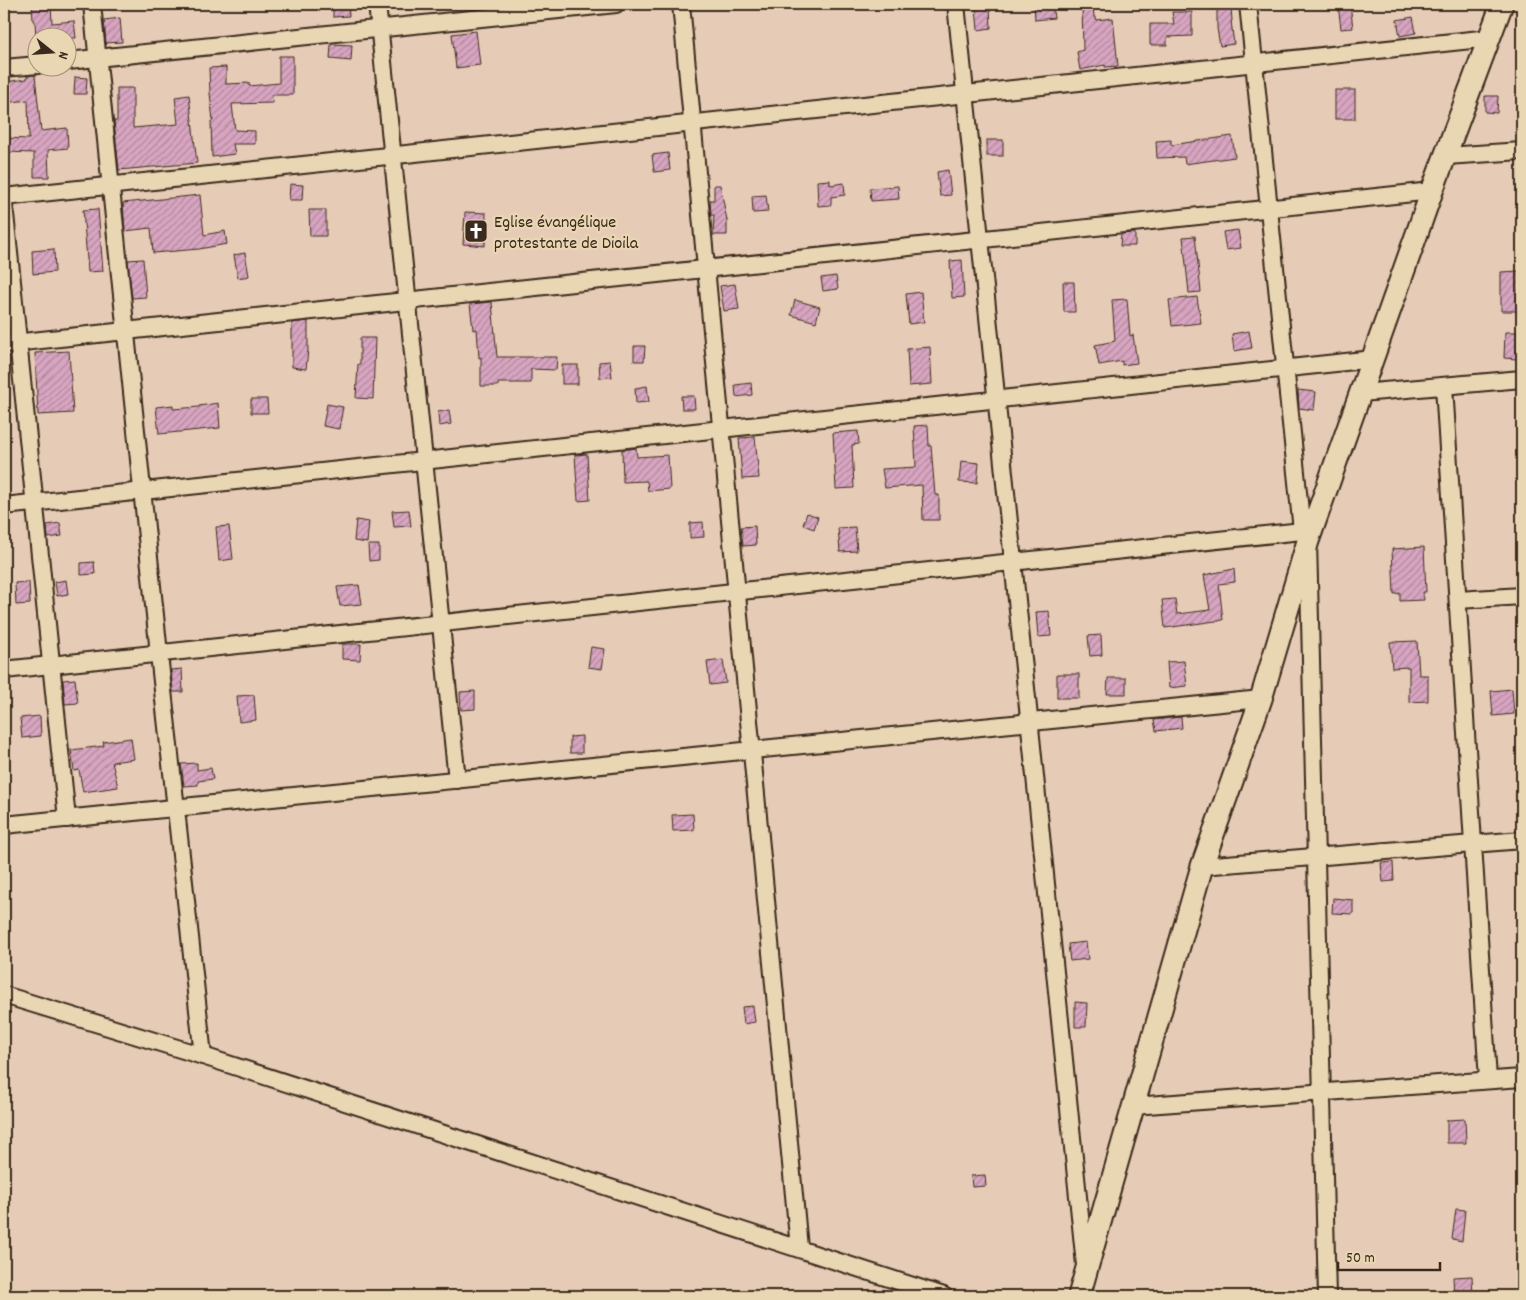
<svg xmlns="http://www.w3.org/2000/svg" width="1526" height="1300" font-family="Dekko,sans-serif">
<style>
.building{fill:url(#building-hatch);stroke:#3b2a1e}
.lines{fill:none;stroke-linecap:round;stroke-linejoin:round}
.minor-casing{stroke:#3b2a1e;stroke-width:20}
.tertiary-casing{stroke:#3b2a1e;stroke-width:25}
.minor{stroke:#e9d6b3;stroke-width:16}
.tertiary{stroke:#e9d6b3;stroke-width:21}
.labels{text-anchor:middle;stroke-width:4.5;stroke-linejoin:round;paint-order:stroke}
.poi-label{font-size:18px;fill:#3b2a1e;stroke:#e9d6b3;text-anchor:start}
</style>
<defs>
<pattern id="building-hatch" width="6" height="6" patternUnits="userSpaceOnUse" patternTransform="scale(1.25)"><rect width="6" height="6" fill="#d8a5c1"/><path d="M-1 1l2-2M0 6l6-6M5 7l2-2" fill="none" stroke="#b0879c"/></pattern>
</defs>
<rect width="100%" height="100%" fill="#e6ccb6"/>
<filter id="ink" filterUnits="userSpaceOnUse"><feTurbulence type="fractalNoise" baseFrequency=".02" numOctaves="2"/><feDisplacementMap in="SourceGraphic" scale="10" xChannelSelector="R" yChannelSelector="G"/><feConvolveMatrix kernelMatrix="1 2 1 2 8 2 1 2 1" color-interpolation-filters="sRGB"/></filter>
<g filter="url(#ink)">
<g class="building">
<path d="M32 4H51L52 23 74 21 76 38H36L35 21H33Z"/>
<path d="M333 4H348L349 16 333 17Z"/>
<path d="M1034 4H1052L1054 18 1035 20Z"/>
<path d="M1082 4H1093L1094 17H1096V20L1113 18 1118 66 1105 67V65L1080 70 1077 52 1083 50Z"/>
<path d="M1338 4H1350L1353 28 1341 29Z"/>
<path d="M990 7 991 28 978 30 976 8Z"/>
<path d="M1231 7 1232 21H1231L1234 44 1220 46 1217 28V8Z"/>
<path d="M1172 12H1192V36L1167 37V45H1150V24H1174Z"/>
<path d="M1413 17 1416 33 1400 36 1397 20Z"/>
<path d="M120 18 122 42 106 43 104 20Z"/>
<path d="M476 31 480 65 456 68 452 34Z"/>
<path d="M331 44 352 45 351 61 330 59Z"/>
<path d="M279 56H293V95H272L273 103 232 104 235 130 255 131V144H233L235 154 212 157 211 121H213L210 93 209 68 226 67V84L249 83V86L279 83Z"/>
<path d="M35 75 41 131 67 128 68 148 48 150 49 177H34V153L5 152V138L29 139 28 100 4 103V82L27 79V76Z"/>
<path d="M75 77 87 78 86 94H74Z"/>
<path d="M117 88H133V128L178 124 175 97 189 95 197 163 119 170 114 121H117Z"/>
<rect x="1335" y="90" width="20" height="29"/>
<path d="M1485 96H1498L1497 113 1485 112Z"/>
<path d="M1232 136 1235 157 1185 164 1184 157 1157 158 1156 141 1171 140V145Z"/>
<rect x="987" y="140" width="16" height="16"/>
<path d="M668 153 670 170 654 172 652 155Z"/>
<path d="M948 170 951 195 940 196 937 172Z"/>
<path d="M830 180V185L844 183 845 195 831 197V205L818 206 817 181Z"/>
<path d="M290 184 303 185 302 200H289Z"/>
<path d="M714 185H720L727 220V235H713L714 215H711L710 200H714Z"/>
<path d="M898 186 899 199 871 201 870 188Z"/>
<path d="M200 195 204 235 225 231 227 244 199 249 153 253 151 228 125 231 123 203Z"/>
<path d="M766 195 768 212 753 213 752 196Z"/>
<path d="M98 209 103 271 88 272 83 210Z"/>
<path d="M309 210H326V236H310Z"/>
<path d="M465 212 486 213 485 246 463 244Z"/>
<path d="M1238 230 1241 248 1226 250 1223 232Z"/>
<path d="M1135 233V246H1120L1121 234Z"/>
<path d="M1195 236 1201 292 1189 293 1183 237Z"/>
<path d="M54 249 55 272 33 274 32 251Z"/>
<path d="M245 253 249 276 238 278 234 255Z"/>
<path d="M143 259 146 297 132 298 128 260Z"/>
<path d="M962 260 964 297 952 298 950 261Z"/>
<path d="M1519 271V311H1501V272Z"/>
<path d="M836 276 838 289 823 291 821 278Z"/>
<path d="M1063 282H1074L1075 312H1064Z"/>
<path d="M735 284 739 309 724 311 720 286Z"/>
<path d="M921 292 924 322 909 324 906 294Z"/>
<path d="M1197 297 1201 323 1172 326 1169 300Z"/>
<path d="M1127 299 1130 336 1133 335 1137 363 1122 365V361L1099 365 1095 345 1115 341 1112 300Z"/>
<path d="M795 300 820 307 816 322 791 315Z"/>
<path d="M492 302 497 357H557L556 370 531 369V383H498V386H481V357L479 358 477 329 473 330 470 304Z"/>
<path d="M308 321V350L306 369 292 367V323Z"/>
<path d="M1249 331 1252 348 1234 351 1232 334Z"/>
<path d="M1505 332H1518L1517 359 1504 358Z"/>
<path d="M360 338H375L373 399 356 398 358 364H360Z"/>
<path d="M634 346H645L644 361H634Z"/>
<path d="M930 347 932 384 909 386 907 349Z"/>
<path d="M69 351 73 413 38 415 35 353Z"/>
<path d="M610 361 612 377 600 378 599 362Z"/>
<rect x="562" y="365" width="16" height="19"/>
<path d="M751 383 752 395 736 397 735 385Z"/>
<path d="M647 386 649 402 636 403 635 388Z"/>
<path d="M1298 390 1316 392 1314 410 1299 408Z"/>
<path d="M681 396H694L695 409H682Z"/>
<path d="M251 399H267L268 413H251Z"/>
<path d="M218 403 220 428 159 434 156 407 173 405V409L199 407V406Z"/>
<path d="M327 404 343 407 339 429 323 426Z"/>
<path d="M449 410 451 424 439 426 438 412Z"/>
<path d="M928 425 929 446H931L935 495H939V520H923L922 485 885 488 882 469 916 467 914 426Z"/>
<path d="M858 431 859 444 852 445 854 488 836 489 833 433Z"/>
<path d="M755 437 759 478 742 479 739 438Z"/>
<path d="M636 448 637 457 668 455 670 489 648 491 647 481 623 482 622 450Z"/>
<path d="M587 454 590 500 578 501 575 455Z"/>
<path d="M961 461 979 463 977 483 959 482Z"/>
<path d="M409 510 411 526 394 527 392 511Z"/>
<path d="M807 513 818 517 814 529 803 525Z"/>
<path d="M356 520 369 522 367 543 354 541Z"/>
<path d="M703 522 704 537 690 538V523Z"/>
<path d="M60 523 62 536 48 538 47 525Z"/>
<path d="M229 526 233 559 219 561 216 527Z"/>
<path d="M755 526 756 545 743 546 741 527Z"/>
<path d="M855 527 857 551 840 552 838 528Z"/>
<path d="M368 545H379V560L369 561Z"/>
<path d="M1424 547 1426 592H1423L1424 600 1400 601V593L1394 594 1392 549Z"/>
<path d="M94 562 95 574 81 575V563Z"/>
<path d="M1234 569 1235 582 1219 584 1223 620 1165 628 1162 600 1175 599 1177 614 1210 610 1204 575Z"/>
<path d="M66 580 68 594 57 596 55 582Z"/>
<path d="M29 582 30 604 16 605 15 583Z"/>
<path d="M359 585 362 604 340 606 337 587Z"/>
<path d="M1049 611 1051 636 1038 637 1036 612Z"/>
<path d="M1101 635 1102 655 1090 656 1088 636Z"/>
<path d="M1417 641 1419 675H1428V701L1409 702V667L1392 668 1390 642Z"/>
<path d="M342 644H361L360 660 342 659Z"/>
<path d="M591 647 605 649 602 669 588 667Z"/>
<path d="M723 660 726 683 710 685 707 662Z"/>
<path d="M1184 661 1187 686 1169 688 1167 662Z"/>
<path d="M182 669 183 692H173L171 670Z"/>
<rect x="1057" y="674" width="22" height="24"/>
<path d="M1108 678H1126V694H1107Z"/>
<path d="M75 679 78 703 65 704 63 680Z"/>
<path d="M1512 689 1514 714 1493 716 1491 691Z"/>
<path d="M475 691V709L461 710 460 692Z"/>
<path d="M254 695 256 720 239 722 237 696Z"/>
<path d="M40 716 41 736 22 738 20 718Z"/>
<path d="M1181 717 1182 728 1156 731 1154 720Z"/>
<path d="M582 736V753H570V737Z"/>
<path d="M131 738 134 759 112 762 118 787 83 792 79 770 74 771 71 750 104 746 103 742Z"/>
<path d="M197 763V770L211 768 213 779 198 781V785L184 786 181 764Z"/>
<path d="M693 814 694 830 673 831 672 815Z"/>
<path d="M1393 862 1394 881 1383 882 1381 863Z"/>
<path d="M1333 898 1353 900V914L1332 913Z"/>
<path d="M1086 942 1088 959 1070 961 1068 944Z"/>
<path d="M1075 1002 1087 1003 1086 1027H1075Z"/>
<path d="M753 1006 755 1022 744 1024 742 1007Z"/>
<path d="M1465 1119 1466 1143H1447V1120Z"/>
<path d="M985 1175 986 1186 972 1187 971 1176Z"/>
<path d="M1456 1209 1465 1210 1462 1241 1452 1239Z"/>
<path d="M1472 1276 1473 1296H1454L1453 1277Z"/>
</g>
<g class="lines">
<g class="minor-casing">
<g id="minor">
<path d="M92 4 159 654 203 1056"/>
<path d="M377 4 457 780"/>
<path d="M681 4 799 1248"/>
<path d="M956 4 1085 1265"/>
<path d="M1248 4 1302 531 1308 541 1327 1296"/>
<path d="M68 61 616 4"/>
<path d="M4 68 38 65"/>
<path d="M1446 156 1522 151"/>
<path d="M4 197 1490 38"/>
<path d="M4 204 67 819"/>
<path d="M4 344 1432 191"/>
<path d="M1444 386 1488 1080"/>
<path d="M1361 393 1522 379"/>
<path d="M4 506 1373 359"/>
<path d="M1458 600 1522 596"/>
<path d="M4 670 1302 531"/>
<path d="M4 825 1261 699"/>
<path d="M1202 866 1522 840"/>
<path d="M4 995 203 1056 944 1296"/>
<path d="M1133 1106 1522 1078"/>
</g>
</g>
<g class="tertiary-casing">
<path id="tertiary" d="M1079 1296 1202 866 1261 699 1308 541 1432 191 1502 4"/>
</g>
<use href="#minor" class="minor"/>
<use href="#tertiary" class="tertiary"/>
</g>
</g>
<defs>
<g id="church-square" transform="scale(1.25)"><rect x="-9" y="-9" width="18" height="18" rx="4" fill="#3b2a1e" stroke="#e9d6b3"/><path d="M-1.2-6h2.4v3.5h3.3v2.4h-3.3V6h-2.4V-.1h-3.3v-2.4h3.3Z" fill="#fff"/></g>
</defs>
<g fill-rule="evenodd">
<use href="#church-square" x="476" y="231"/>
</g>
<g class="labels">
<g class="poi-label">
<text x="494" y="227">Eglise évangélique<tspan x="494" dy="21">protestante de Dioila</tspan></text>
</g>
</g>
<rect width="1526" height="1300" fill="none" stroke="#e9d6b3" stroke-width="20"/>
<rect x="10" y="10" width="1506" height="1280" fill="none" stroke="#3b2a1e" stroke-width="2" filter="url(#ink)"/>
<g transform="translate(52 52) rotate(107)"><circle r="24" fill="#e9d6b3" stroke="#a39177"/>
<path d="M0-4L9 19L0 12L-9 19Z" fill="#3b2a1e"/>
<text y="-8" font-size="14" font-weight="bold" text-anchor="middle" fill="#3b2a1e">N</text>
</g>
<path d="M1338 1262v8h102v-8" fill="none" stroke="#3b2a1e" stroke-width="2.5"/>
<text x="1346" y="1262" font-size="15" fill="#3b2a1e" stroke="#e9d6b3" stroke-width="4" paint-order="stroke">50 m</text>
</svg>
